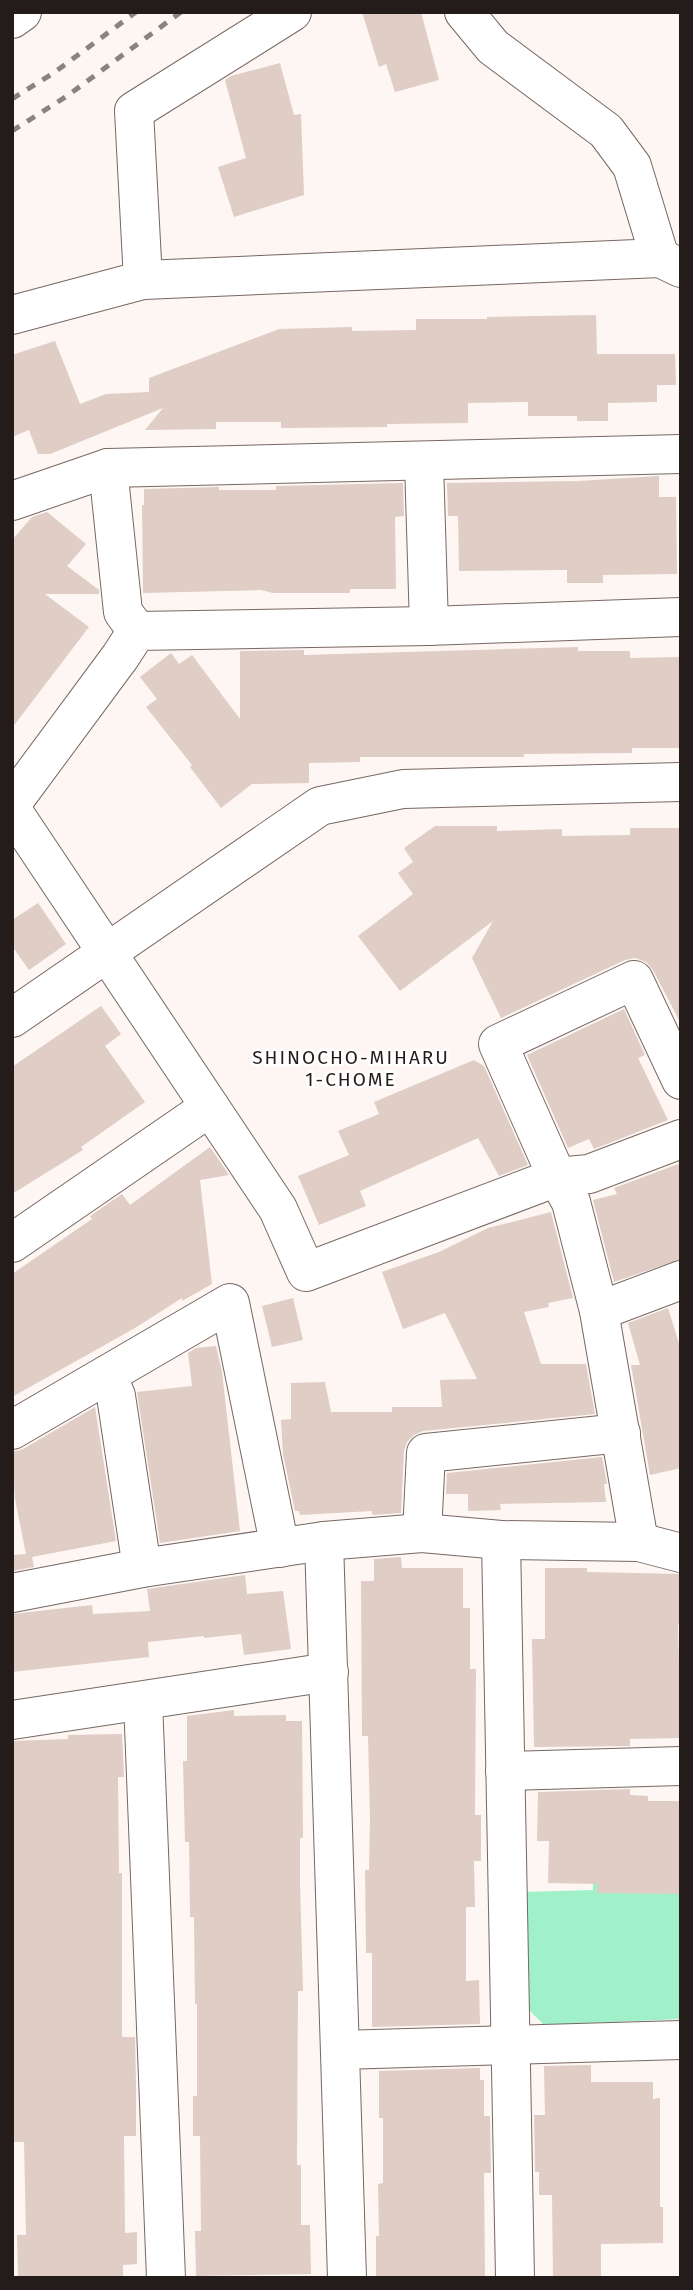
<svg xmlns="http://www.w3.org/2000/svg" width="693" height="2290" font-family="'Fira Sans',sans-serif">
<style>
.green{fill:#a0f0c9}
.building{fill:#dfcdc6}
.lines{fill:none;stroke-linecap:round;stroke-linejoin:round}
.minor-casing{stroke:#776761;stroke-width:40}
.minor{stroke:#fff;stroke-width:38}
.rail{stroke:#8a8380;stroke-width:5;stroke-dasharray:9 9;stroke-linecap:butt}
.labels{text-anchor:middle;stroke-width:5;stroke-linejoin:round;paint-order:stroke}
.neighbourhood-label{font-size:19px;letter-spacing:2px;fill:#231c1a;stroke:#fff}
</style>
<rect width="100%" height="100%" fill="#fdf6f3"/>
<path class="green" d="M593 1851H681V2019L544 2025 522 2003V1892L593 1890Z"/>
<g class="building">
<path d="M362 12H421L439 80 395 92 386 64 379 67Z"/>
<path d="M280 63 294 115 301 114 304 195 234 217 218 167 246 158 225 80 231 76Z"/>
<path d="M596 315 597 354H675L676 385H657V402L608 403V421H577V416H528V402L468 403V423L387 424V427L281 428V422H216V429L145 430 163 408 50 454H38L29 430 12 437V355L55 341 80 404 106 394 149 392V378L279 329 352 327V331L416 330V319H487V317Z"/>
<path d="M659 476V497H676L677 574 603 575V583H567V570L459 571 458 516H448L447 483 578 481Z"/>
<path d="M403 483 404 516 395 517 396 589H350V593H273L261 590 143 593 142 505H144V489L219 487V490H276V486Z"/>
<path d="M47 512 86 544 67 566 99 590V594H45L89 627 12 728V540L32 517Z"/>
<path d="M578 647V651H630V658L681 657V748H632V753L524 754V757H360V762L309 763V783L252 784 221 808 190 767 192 765 146 707 157 699 140 677 171 653 179 664 192 655 240 719V651L304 650V655Z"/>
<path d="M435 826H497V831L562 829V836L630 835V828H681V1024L653 970 646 962 635 958 625 960 501 1018 472 958 493 921 400 991 358 936 413 894 398 873 413 862 404 848Z"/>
<path d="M38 903 66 944 29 970 12 946V920Z"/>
<path d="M101 1006 121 1034 105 1046 145 1102 81 1147 83 1150 12 1194V1067Z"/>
<path d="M624 1009 645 1055 638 1058 668 1120 594 1149 589 1139 568 1148 527 1055Z"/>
<path d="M474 1060 484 1066 528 1165 499 1176 478 1138 360 1191 366 1206 319 1225 298 1176 349 1155 338 1131 379 1114 374 1102Z"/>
<path d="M210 1147 229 1175 200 1180 212 1284 182 1301V1298L135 1328 12 1397V1274L92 1219 90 1216 122 1194 130 1205Z"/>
<path d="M681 1163V1259L614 1282 593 1200 617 1194 614 1188Z"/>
<path d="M551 1212 573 1298 548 1303 549 1307 524 1312 541 1364H586L595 1414 423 1431 414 1435 407 1442 404 1451 401 1513 372 1515V1511L300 1515 299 1511H295L283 1454 281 1420 291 1419V1383L325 1382 331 1412H392V1407H442L440 1380 477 1379 445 1313 403 1329 382 1272 439 1252 488 1228Z"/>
<path d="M293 1298 303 1340 272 1347 262 1306Z"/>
<path d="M668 1308 681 1350V1468L650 1475 631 1365H640L628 1323Z"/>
<path d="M216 1346 222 1372 240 1531 160 1543 137 1392 192 1386 188 1353 196 1348Z"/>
<path d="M95 1407 116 1541 32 1557 34 1567 12 1571V1555L26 1554 15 1499 12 1452 23 1449Z"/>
<path d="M602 1457 607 1484H604L606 1502 500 1504 501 1510 468 1511V1494H446L447 1473Z"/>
<path d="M401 1557 402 1568H463V1608H470V1669H476L475 1815H481V1861H474L475 1907H466V1981L479 1980 480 2024 372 2027V1953H366L365 1870H369L370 1817 368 1736H362L361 1581H374V1559Z"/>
<path d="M545 1568H587V1572L681 1574V1624H678L681 1738 630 1739V1746L534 1747 532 1639H545Z"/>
<path d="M245 1575 247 1594 283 1591 291 1649 244 1655 241 1634 204 1638V1636L148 1642 149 1657 12 1672V1614L92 1605 93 1614 150 1611 147 1589Z"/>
<path d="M234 1710V1716L286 1715V1721H302L303 1838H300V1883L303 1991H298L297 2165H301V2225H310L311 2274 196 2276 195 2231H201L200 2136H193V2096H197V2004H195L194 1917H190L189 1842H185L183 1761H187V1716Z"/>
<path d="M122 1734 124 1777H118L119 1873H122V2037H135L136 2083V2136H124L125 2233 137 2232V2264L123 2265V2278H18L17 2235H26L24 2142H12V1741L68 1739V1735Z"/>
<path d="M630 1789V1795L648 1796V1801H681V1894L597 1893 598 1884 548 1883 549 1841H537L538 1792Z"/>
<path d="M591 2065V2082H653V2099L660 2098V2207H663V2243L601 2244V2278H553L552 2195H539V2172H535L534 2115H545L544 2066Z"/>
<path d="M480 2068V2080H484V2116H490L491 2173H484L485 2278H376V2236H379L378 2184 383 2183V2118H379V2071Z"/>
</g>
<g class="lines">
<g class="minor-casing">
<g id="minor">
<path d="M464 12 493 47 606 131 632 166 660 258"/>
<path d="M12 19 22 12"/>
<path d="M143 280 134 111 292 12"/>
<path d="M12 315 143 280 660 258 681 268"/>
<path d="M424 462 429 626"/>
<path d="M108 468 123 612 137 631"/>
<path d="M12 501 108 468 681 454"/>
<path d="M12 803 120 657 137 631 429 626 681 617"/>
<path d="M12 810 278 1209 306 1272 557 1177 589 1174 681 1139"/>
<path d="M12 1018 320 806 403 789 681 782"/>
<path d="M12 1243 210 1107"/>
<path d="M599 1311 571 1202 557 1177 498 1044 634 980 681 1080"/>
<path d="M107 1375 116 1396 142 1568"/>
<path d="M12 1430 230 1303 280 1548"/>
<path d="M422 1533 426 1453 621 1433"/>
<path d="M501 1540 515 2278"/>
<path d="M324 1541 347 2278"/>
<path d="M639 1542 599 1311 681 1280"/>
<path d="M12 1593 142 1568 324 1541 422 1533 501 1540 639 1542 681 1553"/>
<path d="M143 1701 166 2278"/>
<path d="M12 1720 329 1672"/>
<path d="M505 1771 681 1766"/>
<path d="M340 2050 681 2040"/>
</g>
</g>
<use href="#minor" class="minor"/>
<g class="rail">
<path d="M12 99 55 72 136 12"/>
<path d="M12 131 67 96 181 12"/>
</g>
</g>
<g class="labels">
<g class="neighbourhood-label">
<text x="351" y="1064">SHINOCHO-MIHARU<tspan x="351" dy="22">1-CHOME</tspan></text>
</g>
</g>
<rect width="693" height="2290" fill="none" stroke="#231c1a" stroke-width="28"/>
</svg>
